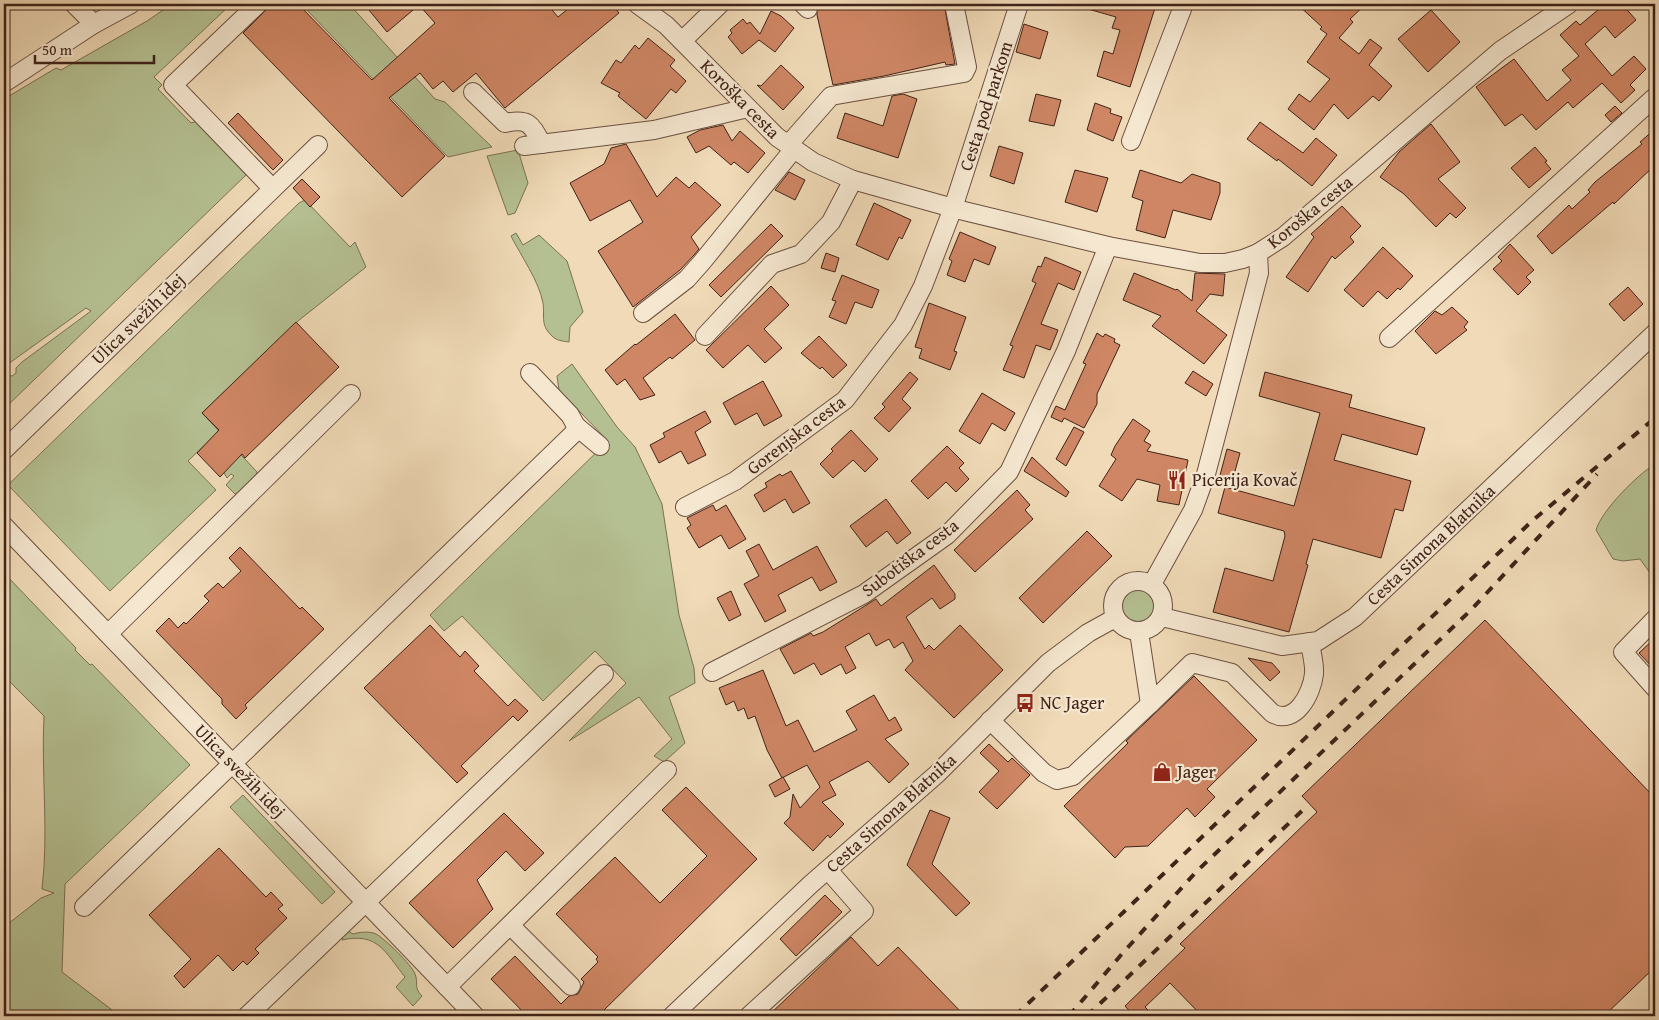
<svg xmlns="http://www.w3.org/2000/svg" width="1659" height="1020" font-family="'Gentium Book Plus',serif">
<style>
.green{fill:#b5c092;stroke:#7a7155}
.building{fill:#cf8664;stroke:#402218}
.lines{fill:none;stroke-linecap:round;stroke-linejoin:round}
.minor-casing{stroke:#6c5040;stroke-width:20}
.minor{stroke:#f5e7d0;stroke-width:18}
.rail{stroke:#402218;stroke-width:4;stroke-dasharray:9 9;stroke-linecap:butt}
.labels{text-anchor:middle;stroke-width:4.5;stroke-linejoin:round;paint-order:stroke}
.street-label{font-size:18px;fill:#402218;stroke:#f5e7d0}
.poi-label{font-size:18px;fill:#402218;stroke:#f5e7d0;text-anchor:start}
</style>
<rect width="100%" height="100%" fill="#f0dab7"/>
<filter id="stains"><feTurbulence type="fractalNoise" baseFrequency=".004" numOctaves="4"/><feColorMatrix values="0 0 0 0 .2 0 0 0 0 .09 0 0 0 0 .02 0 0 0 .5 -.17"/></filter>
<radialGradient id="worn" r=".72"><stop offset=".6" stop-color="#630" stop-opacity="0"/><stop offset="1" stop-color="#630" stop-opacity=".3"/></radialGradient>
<g class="green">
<path d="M172 4H231L154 77 162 85 158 89 191 123 197 121 247 174 4 409V375L12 376 16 373V368L22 362 91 311 86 308 4 367V99L56 68 61 70 147 21Z"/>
<path d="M304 4H349L435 99 445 102 492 147 448 157 305 8Z"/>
<path d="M518 150 528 183 515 213 508 215 487 156Z"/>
<path d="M305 200 350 247 355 242 366 267 298 321 202 413 257 472 256 477 240 494H235L226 485 234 476 231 474 227 478 224 473 211 439 188 461 216 490 110 591 8 485 299 203Z"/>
<path d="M516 233 523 245 539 235 567 261 583 312 570 327 569 342C563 341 556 341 551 335 540 324 545 316 543 303 539 281 521 256 511 236Z"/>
<path d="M572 364 617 427 635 447 662 504 679 615 694 668 695 683 669 697 685 743 664 762 654 756 672 739 639 697 569 741 626 683 595 651 543 701 462 616 444 631 430 615 608 441 559 390 557 376Z"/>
<path d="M1655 464V580L1640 559 1623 561 1613 559 1596 530C1602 510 1637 475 1655 464Z"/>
<path d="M4 573 76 648 75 650 90 665 92 664 190 765 65 884 62 972 120 1016H4V927L41 898 54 893 42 889C49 831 41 774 44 716L4 676Z"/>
<circle cx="1138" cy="607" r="19"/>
<path d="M243 795 335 892 322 904 230 807Z"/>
<path d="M348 931 353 934C360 932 369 931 376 934 384 938 412 965 415 974 419 984 413 987 422 996L413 1006 396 987 405 977C385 952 378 932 342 940L343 935Z"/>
</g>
<g class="building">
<path d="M272 4H298L372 80 435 23 419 5 387 32 364 4H547L558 17 574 4H612L619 13 505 108 476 73 453 92 443 81 433 89 420 73 389 98 445 156 402 197 243 33Z"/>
<path d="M817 4H944L955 64 946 65 945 62 884 76 833 85 817 15Z"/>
<path d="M1081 4H1142L1155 8 1130 87 1097 76 1104 51 1113 54 1120 30 1112 28 1116 17 1081 7Z"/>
<path d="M1297 4H1366L1350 19 1353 22 1339 38 1359 54 1370 39 1382 48 1369 65 1392 86 1379 101 1373 96 1348 119 1334 104 1314 130 1288 109 1299 94 1310 102 1330 79 1307 62 1327 34 1320 29 1322 27Z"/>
<path d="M1605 4H1622L1636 20 1615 38 1605 26 1585 44 1612 76 1634 56 1646 69 1630 85 1635 90 1621 103 1602 83 1573 108 1568 102 1536 130 1522 114 1505 126 1476 87 1514 59 1547 101 1571 80 1562 70 1579 56 1560 35 1576 21 1580 25Z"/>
<path d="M1431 10 1460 42 1428 72 1398 39Z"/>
<path d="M771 11 781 16 794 28 775 52 759 40 742 54 728 37 732 33 730 30 743 19 747 24 750 22 760 34Z"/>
<path d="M1024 24 1048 32 1040 59 1016 52Z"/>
<path d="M648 38 675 60 670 66 686 81 676 93 671 89 646 119 618 96 620 93 601 83 616 60 621 63 635 45 639 49Z"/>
<path d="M781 65 804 87 783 110 757 85 761 86Z"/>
<path d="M903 94 917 99 898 158 837 138 845 113 883 126 892 96Z"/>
<path d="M1036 94 1061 100 1054 126 1029 121Z"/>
<path d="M1095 103 1111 109 1110 113 1122 117 1113 141 1087 130Z"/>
<path d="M1615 106 1622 113 1611 122 1605 115Z"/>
<path d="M238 113 283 160 273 170 228 123Z"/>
<path d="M1260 122 1303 153 1316 138 1337 155 1312 186 1278 159 1277 161 1247 139Z"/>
<path d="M1431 124 1460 162 1438 179 1466 208 1456 218 1450 213 1436 227 1404 194 1380 177 1399 152Z"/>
<path d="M723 125 732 141 740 131 765 153 748 173 734 162 731 165 709 146 696 153 687 137 700 130Z"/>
<path d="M1655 129V165L1614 204 1613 202 1552 254 1537 236 1569 205 1572 209 1590 192 1588 190 1595 182 1642 144 1640 142Z"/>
<path d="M626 144 657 197 676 177 689 188 695 182 721 205 691 237 699 249 694 255 680 270 633 307 598 251 643 222 630 200 590 221 570 183 604 164 611 148Z"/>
<path d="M999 146 1023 153 1014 184 990 176Z"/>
<path d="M1535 147 1547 161 1545 162 1551 169 1529 188 1511 168Z"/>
<path d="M1075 170 1108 178 1097 212 1065 202Z"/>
<path d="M1140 170 1181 183 1192 174 1220 183V193L1211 220 1173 210 1165 238 1136 230 1143 201 1132 197Z"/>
<path d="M789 172 805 180 795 200 775 190Z"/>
<path d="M302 179 320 197 310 207 293 188Z"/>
<path d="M874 203 911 220 902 239 899 237 888 260 856 245Z"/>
<path d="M1342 206 1361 226 1350 237 1354 242 1335 259 1332 256 1308 292 1286 277 1314 237 1311 234Z"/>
<path d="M771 224 783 236 721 297 709 285Z"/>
<path d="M960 232 996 247 989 265 974 259 965 282 947 275 952 261 949 259Z"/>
<path d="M1510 244 1534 270 1526 277 1531 282 1518 295 1493 269 1502 261 1498 257Z"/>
<path d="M1383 247 1413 276 1400 290 1398 288 1387 299 1378 291 1363 307 1344 290Z"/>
<path d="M826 253 839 258 835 272 821 268Z"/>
<path d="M1045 257 1081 272 1074 290 1058 283 1041 324 1058 330 1050 350 1036 345 1024 378 1003 370 1013 346 1010 345 1036 283 1032 281 1038 266 1041 267Z"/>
<path d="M1134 273 1176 290 1177 289 1192 301 1195 273 1225 274 1223 296 1210 294 1196 311 1227 335 1204 364 1152 326 1161 316 1123 300Z"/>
<path d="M842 275 879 290 872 308 855 302 846 324 829 317 836 301 832 300Z"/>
<path d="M771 286 789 305 764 329 782 348 765 363 748 345 723 368 706 350Z"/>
<path d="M1628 287 1643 304 1624 321 1609 304Z"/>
<path d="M929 303 966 317 954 351 957 352 950 370 919 358 922 349 915 347Z"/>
<path d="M1452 307 1468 322 1464 327 1467 330 1436 354 1415 331 1435 311 1442 315Z"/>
<path d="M675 314 695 340 672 359 670 357 643 378 655 395 640 400 625 379 617 385 605 370 635 344 636 345Z"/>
<path d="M296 322 339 367 245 458 242 454 220 477 197 453 219 430 202 413Z"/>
<path d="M1097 333 1103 337 1105 334 1115 339 1114 342 1120 345 1097 394V404L1084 428 1064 418 1062 422 1051 417 1056 406 1065 410 1086 364 1083 363Z"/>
<path d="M819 336 847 365 833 378 822 367 820 369 801 353Z"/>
<path d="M1193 371 1213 384 1206 396 1185 383Z"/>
<path d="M910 372 918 379 902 399 911 408 889 432 874 418 885 407 882 404Z"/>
<path d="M1265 372 1352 395 1349 407 1425 428 1417 455 1342 434 1334 460 1411 481 1403 511 1395 509 1381 558 1313 539 1306 564 1308 565 1289 632 1213 612 1225 568 1273 581 1285 536 1284 531 1218 513 1225 487 1294 506 1320 413 1259 396Z"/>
<path d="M763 381 782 416 764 426 757 413 735 425 723 403Z"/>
<path d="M982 393 1015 413 1005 431 992 423 980 444 959 431Z"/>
<path d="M705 411 711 422 695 432 706 455 688 464 681 451 659 463 650 445 665 437 663 433Z"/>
<path d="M1133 419 1150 431 1144 441 1151 445 1147 451 1188 460 1179 505 1157 501 1160 485 1137 479 1122 501 1099 486 1116 459 1111 455 1115 446Z"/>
<path d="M1074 427 1084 432 1066 466 1056 459Z"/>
<path d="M851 430 878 459 865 472 853 460 833 478 820 464 833 451 831 449Z"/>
<path d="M947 446 964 463 959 468 969 479 956 492 946 482 928 499 911 481Z"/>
<path d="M1227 449 1240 453 1232 482 1219 479Z"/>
<path d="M1032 457 1069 492 1066 497 1024 471Z"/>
<path d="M791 471 810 503 793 513 785 499 764 512 754 495 767 487 765 483 780 474 782 476Z"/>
<path d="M1017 490 1030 505 1025 510 1033 519 975 572 954 550Z"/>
<path d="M886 499 911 533 897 544 887 531 866 547 850 526Z"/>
<path d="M713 505 716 511 726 505 746 539 729 549 721 535 699 548 687 528 691 525 687 518Z"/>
<path d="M1087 531 1112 556 1043 623 1019 598Z"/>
<path d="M759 544 773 570 817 546 837 582 820 591 812 577 778 595 786 611 765 622 744 584 759 576 746 551Z"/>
<path d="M240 547 300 609 302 607 324 629 245 705 247 708 236 719 222 704V699L156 631 169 618 178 628 184 622 186 624 209 601 204 596 218 583 223 588 241 571 229 558Z"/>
<path d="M934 565 955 594V599L940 609 932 598 906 617 925 649 929 645 934 650 960 625 1003 670 954 718 905 670 913 661 903 642 894 648 889 639 876 646 869 633 845 647 856 668 846 674 841 664 821 675 814 663 794 674 780 649 811 633 813 636 823 632 876 599 881 606Z"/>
<path d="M731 591 741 615 729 621 717 598Z"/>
<path d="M1485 620 1655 798V967L1604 1016H1202L1170 983 1145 1007 1154 1016H1134L1125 1006 1185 948 1180 944 1317 812 1302 796Z"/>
<path d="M430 625 460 657 465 651 479 666 474 671 508 706 515 699 528 711 518 721 513 716 461 766 468 773 457 783 364 688Z"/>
<path d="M1655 638V670L1639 653Z"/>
<path d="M1248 658 1272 663 1280 672 1270 681Z"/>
<path d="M763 670 786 726 798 720 814 752 857 730 846 711 874 695 889 721 895 717 902 730 885 739 909 764 889 783 868 761 829 782 836 795 822 802 844 824 830 838 828 835 813 851 784 823 790 817 793 794 800 808 820 787 807 765 782 778 767 750 755 716 748 719 744 708 738 711 734 701 726 705 719 688Z"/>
<path d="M1194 676 1257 740 1207 789 1215 797 1195 817 1187 808 1148 846 1125 847 1115 858 1064 806 1128 743 1126 741Z"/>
<path d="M989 744 1008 762 1012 758 1030 775 997 809 979 792 999 771 980 753Z"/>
<path d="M783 777 790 789 775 797 769 785Z"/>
<path d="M686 787 757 859 598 1016H527L491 979 515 956 561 1004 569 996 578 994 584 982 581 979 598 962 596 959 598 957 556 914 615 857 660 903 707 856 662 810Z"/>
<path d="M930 810 950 818 932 864 970 903 956 916 907 865Z"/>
<path d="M504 813 544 853 525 871 506 851 477 880 493 909 453 948 409 903Z"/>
<path d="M219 848 266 897 271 892 283 905 278 909 287 918 255 949 259 953 247 965 243 961 233 971 218 955 184 988 174 976 191 959 149 915Z"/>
<path d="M825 895 842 912 796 956 780 939Z"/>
<path d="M851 937 878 966 898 947 965 1016H768Z"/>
</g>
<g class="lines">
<g class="minor-casing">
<g id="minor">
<path d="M74 4 94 24"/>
<path d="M258 4 173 85 272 188"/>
<path d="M637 4 666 25 777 137 813 162 853 180 960 210 1108 246 1200 263H1225L1243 259 1258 253 1283 237 1500 51 1569 4"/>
<path d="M803 4 808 9"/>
<path d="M682 41 720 4"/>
<path d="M4 83 94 24 131 4"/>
<path d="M473 92 505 123C529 118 531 124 542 144"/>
<path d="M1131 141 1184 4"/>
<path d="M788 145 831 96 964 73 967 67 954 4"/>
<path d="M524 146 654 130 748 108"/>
<path d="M643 313 687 279 702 262 794 149"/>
<path d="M705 336 772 264 801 254 831 222 853 180"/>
<path d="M1389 338 1655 97"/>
<path d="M576 426 600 446"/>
<path d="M4 450 318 145"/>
<path d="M685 507 735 481 845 400 903 325 923 286 953 208 1019 4"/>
<path d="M4 526 475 1016"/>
<circle cx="1138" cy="606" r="25"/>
<path d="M1152 584 1193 510 1206 474 1259 273 1258 253"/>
<path d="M1162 617 1282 646 1318 641 1355 617 1655 333"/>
<path d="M1655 619 1623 652 1655 688"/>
<path d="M108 634 351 394"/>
<path d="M712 672 864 594 947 535 1009 472 1066 351 1108 246"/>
<path d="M1150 704 1192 663 1232 673 1272 713C1295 727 1312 693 1314 674 1315 664 1311 652 1310 642"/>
<path d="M990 720 1044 773 1057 780 1073 776 1150 704 1139 632"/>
<path d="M84 907 574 433 576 426 570 415 530 373"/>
<path d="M510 925 571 986"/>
<path d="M447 987 667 770"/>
<path d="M247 1016 604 674"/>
<path d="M672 1016 811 884 937 774 1048 663 1088 633 1115 618"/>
<path d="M749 1016 864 911 828 870"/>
</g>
</g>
<use href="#minor" class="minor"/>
<g class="rail">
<path d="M1015 1016 1532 521 1655 418"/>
<path d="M1069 1016 1121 955 1196 872 1471 610 1597 474"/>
<path d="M1087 1016 1307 806"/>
</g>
</g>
<defs>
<g id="restaurant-bare" transform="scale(1.5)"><path d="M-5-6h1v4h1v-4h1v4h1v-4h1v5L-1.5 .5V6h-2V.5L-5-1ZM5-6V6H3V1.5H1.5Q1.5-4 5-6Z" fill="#8f2418" stroke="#f5e7d0" stroke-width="2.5" paint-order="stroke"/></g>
<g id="bus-bare" transform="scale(1.5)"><path d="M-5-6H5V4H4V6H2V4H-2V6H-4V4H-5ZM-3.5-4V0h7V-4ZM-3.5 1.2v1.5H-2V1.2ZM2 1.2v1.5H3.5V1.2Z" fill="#8f2418" stroke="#f5e7d0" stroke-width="2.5" paint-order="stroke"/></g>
<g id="shop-bare" transform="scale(1.5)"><path d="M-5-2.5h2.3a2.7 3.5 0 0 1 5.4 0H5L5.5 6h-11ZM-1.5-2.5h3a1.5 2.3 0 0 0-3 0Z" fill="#8f2418" stroke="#f5e7d0" stroke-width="2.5" paint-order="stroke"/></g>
</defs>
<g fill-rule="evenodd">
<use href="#restaurant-bare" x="1177" y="480"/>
<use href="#bus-bare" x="1025" y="703"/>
<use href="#shop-bare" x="1162" y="772"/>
</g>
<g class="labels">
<g class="street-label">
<text transform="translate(740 99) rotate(45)" y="6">Koroška cesta</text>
<text transform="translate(986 106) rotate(-72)" y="6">Cesta pod parkom</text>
<text transform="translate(1310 212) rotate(-39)" y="6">Koroška cesta</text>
<text transform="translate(138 319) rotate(-44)" y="6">Ulica svežih idej</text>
<text transform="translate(796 435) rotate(-37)" y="6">Gorenjska cesta</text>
<text transform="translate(1431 545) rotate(-43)" y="6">Cesta Simona Blatnika</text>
<text transform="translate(910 558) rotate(-37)" y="6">Subotiška cesta</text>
<text transform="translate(240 771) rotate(46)" y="6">Ulica svežih idej</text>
<text transform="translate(891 813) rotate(-42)" y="6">Cesta Simona Blatnika</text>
</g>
<g class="poi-label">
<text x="1192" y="486">Picerija Kovač</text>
<text x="1040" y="709">NC Jager</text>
<text x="1177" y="778">Jager</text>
</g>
</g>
<rect width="1659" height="1020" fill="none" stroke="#f0dab7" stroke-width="20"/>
<rect x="5" y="5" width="1649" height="1010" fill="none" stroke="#402218" stroke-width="2.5"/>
<rect x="10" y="10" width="1639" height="1000" fill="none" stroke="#402218"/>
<path d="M35 55v8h119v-8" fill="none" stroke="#402218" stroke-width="2.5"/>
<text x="42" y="55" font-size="15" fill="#402218" stroke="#f5e7d0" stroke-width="4" paint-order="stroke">50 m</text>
<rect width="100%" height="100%" filter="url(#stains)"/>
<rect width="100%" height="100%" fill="url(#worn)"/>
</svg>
